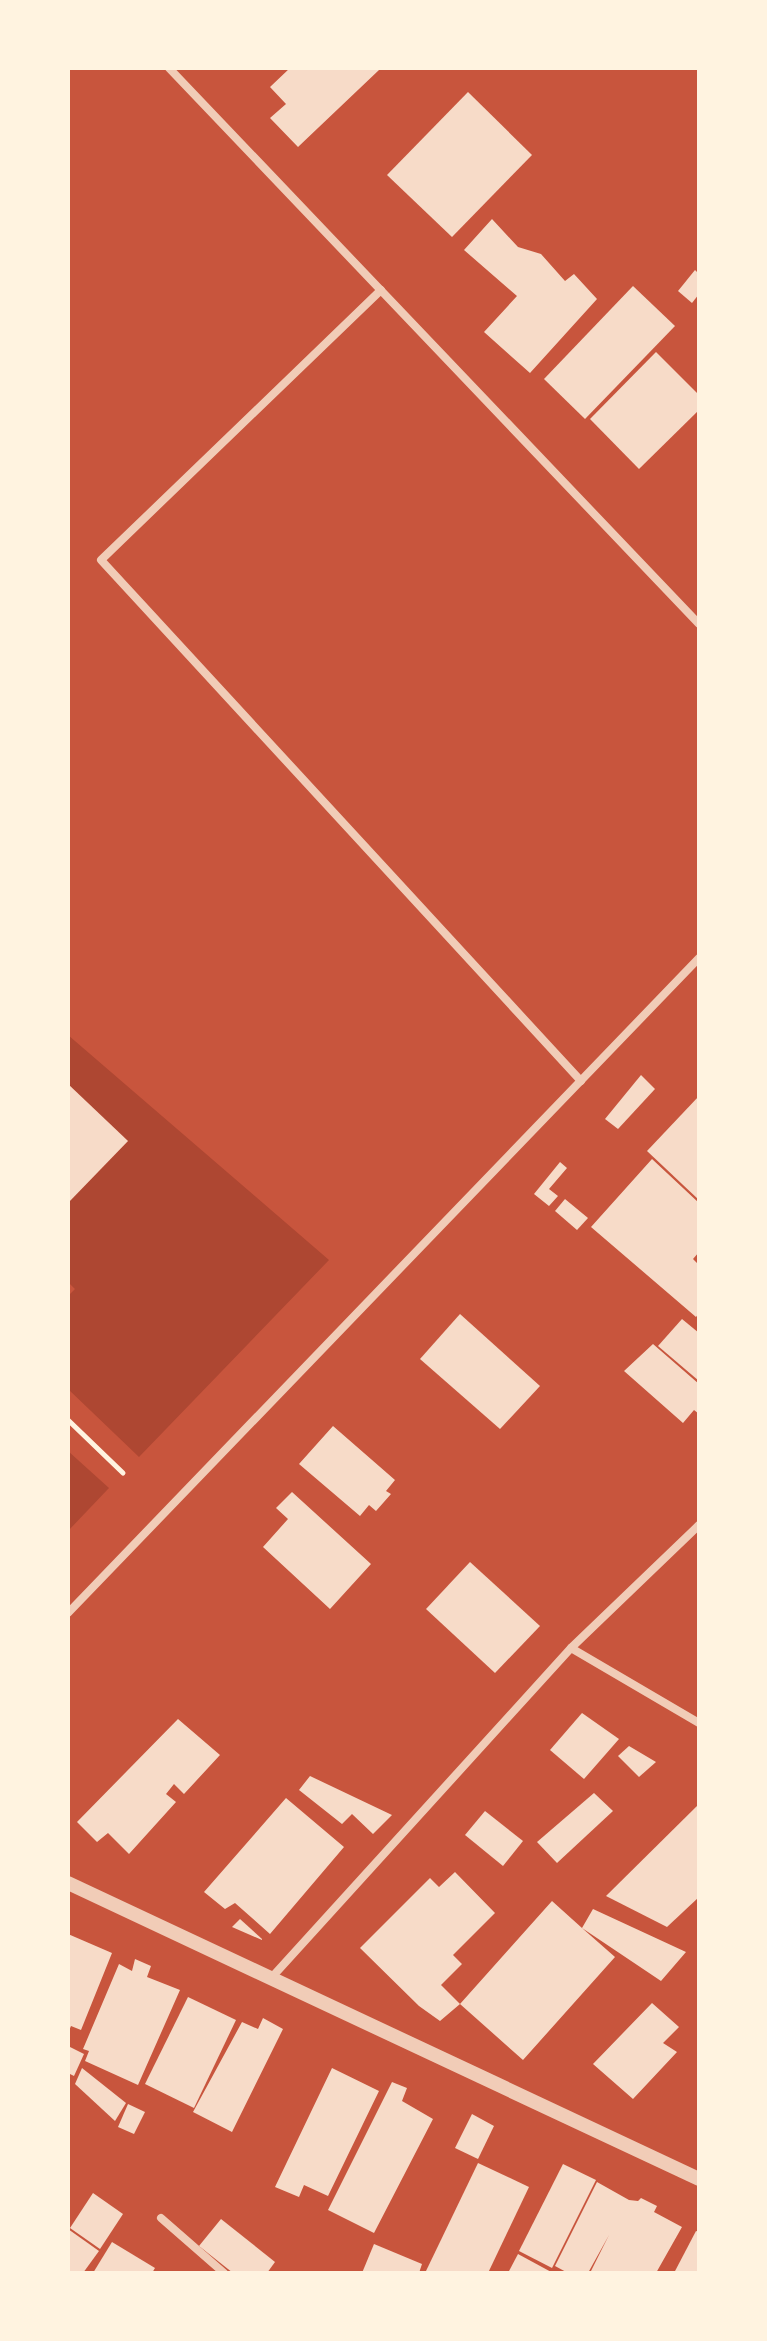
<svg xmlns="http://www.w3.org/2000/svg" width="767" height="2341" font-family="Georgia,serif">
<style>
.green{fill:#ae4732}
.building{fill:#f7dbc8}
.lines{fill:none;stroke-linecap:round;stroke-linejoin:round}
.path{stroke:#fff3e0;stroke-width:5}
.minor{stroke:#f1ccb7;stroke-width:8}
.tertiary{stroke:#f1ccb7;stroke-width:14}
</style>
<rect width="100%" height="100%" fill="#c8553d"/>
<g class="green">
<path d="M68 1035 329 1260 139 1457 68 1389V1296L75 1289 68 1282V1203L128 1141 68 1084Z"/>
<path d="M68 1451 109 1488 68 1531Z"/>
</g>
<g class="building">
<path d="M290 68H377L379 70 298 147 270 118 286 104 270 87Z"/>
<path d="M468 92 532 155 452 237 387 175Z"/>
<path d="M492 219 518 247 541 254 565 281 574 274 597 299 530 373 484 332 517 296 464 250Z"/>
<path d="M695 270 699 274V294L692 303 678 291Z"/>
<path d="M633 286 675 326 585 419 544 379Z"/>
<path d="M656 352 699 395V410L639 469 590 419Z"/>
<path d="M641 1075 655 1089 618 1129 605 1119Z"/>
<path d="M68 1084 128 1141 68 1203Z"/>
<path d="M699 1096V1200L647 1151Z"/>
<path d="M652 1159 699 1203V1252L693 1259 699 1265V1313L696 1317 591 1227Z"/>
<path d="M560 1162 567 1168 549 1189 558 1196 549 1206 534 1194Z"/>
<path d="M565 1199 588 1218 577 1230 555 1211Z"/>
<path d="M460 1314 540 1386 500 1429 420 1359Z"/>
<path d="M682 1319 699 1333V1381L658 1346Z"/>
<path d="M653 1344 699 1384V1414L694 1410 683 1423 624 1371Z"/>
<path d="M333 1426 395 1480 386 1491 391 1494 376 1511 369 1505 360 1516 299 1464Z"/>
<path d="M292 1492 371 1564 330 1609 263 1547 288 1519 276 1508Z"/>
<path d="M470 1562 540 1626 495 1673 426 1609Z"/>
<path d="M582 1713 619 1739 584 1779 550 1750Z"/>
<path d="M178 1719 220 1755 184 1794 174 1784 166 1794 176 1802 129 1854 108 1833 97 1842 77 1822Z"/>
<path d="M629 1746 656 1762 639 1777 618 1756Z"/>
<path d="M310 1776 392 1815 373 1834 352 1814 342 1824 299 1790Z"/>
<path d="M594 1793 613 1811 557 1863 537 1842Z"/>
<path d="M286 1798 344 1847 270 1934 235 1903 225 1909 204 1892Z"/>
<path d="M699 1804V1897L667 1927 606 1896Z"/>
<path d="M485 1811 523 1841 503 1866 465 1835Z"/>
<path d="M455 1872 495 1913 453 1955 462 1964 441 1985 460 2004 440 2021 419 2006 360 1948 430 1878 439 1887Z"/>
<path d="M552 1901 582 1928 593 1909 686 1952 661 1981 582 1928 615 1957 523 2060 460 2004Z"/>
<path d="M240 1919 262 1939V1940L232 1927Z"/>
<path d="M68 1934 112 1953 81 2030 71 2026 68 2033Z"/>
<path d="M135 1959 151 1966 147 1977 180 1990 138 2085 85 2061 89 2051 83 2049 119 1964 132 1971Z"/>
<path d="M188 1997 236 2020 194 2108 145 2084Z"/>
<path d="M652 2003 679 2027 663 2043 677 2052 633 2099 593 2064Z"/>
<path d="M263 2018 283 2029 232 2132 193 2112 242 2022 258 2029Z"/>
<path d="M68 2046 84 2054 74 2076 68 2073Z"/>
<path d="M82 2068 126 2103 115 2121 75 2084Z"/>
<path d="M332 2068 379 2091 328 2196 304 2185 299 2197 275 2187Z"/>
<path d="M392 2082 407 2088 402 2101 433 2119 374 2233 328 2210Z"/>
<path d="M128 2104 145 2112 134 2134 118 2127Z"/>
<path d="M472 2114 494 2126 478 2159 455 2148Z"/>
<path d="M478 2163 529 2187 488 2273H430L426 2271Z"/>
<path d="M563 2164 596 2180 552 2268 519 2251Z"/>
<path d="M597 2182 629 2200 638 2201 641 2198 657 2206 654 2212 682 2227 656 2273H590L609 2235 588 2273H568L555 2266Z"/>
<path d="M93 2193 123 2214 100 2249 70 2228Z"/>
<path d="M221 2219 275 2262 267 2273H233L199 2246Z"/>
<path d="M68 2229 99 2251 83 2273H68Z"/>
<path d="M696 2231 699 2232V2273H674Z"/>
<path d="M112 2242 155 2268 152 2273H93Z"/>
<path d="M374 2244 422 2264 419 2273H362Z"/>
<path d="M518 2254 553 2273H508Z"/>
</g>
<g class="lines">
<path class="path" d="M68 1420 123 1473"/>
<g class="minor">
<path d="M169 68 699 624"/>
<path d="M381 290 101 560 581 1081"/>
<path d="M68 1613 699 958"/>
<path d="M571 1648 699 1723"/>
<path d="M273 1976 571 1648 699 1525"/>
<path d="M161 2218 224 2273"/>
</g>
<path class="tertiary" d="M68 1883 699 2179"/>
</g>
<rect width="767" height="2341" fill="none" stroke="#fff3e0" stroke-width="140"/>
</svg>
